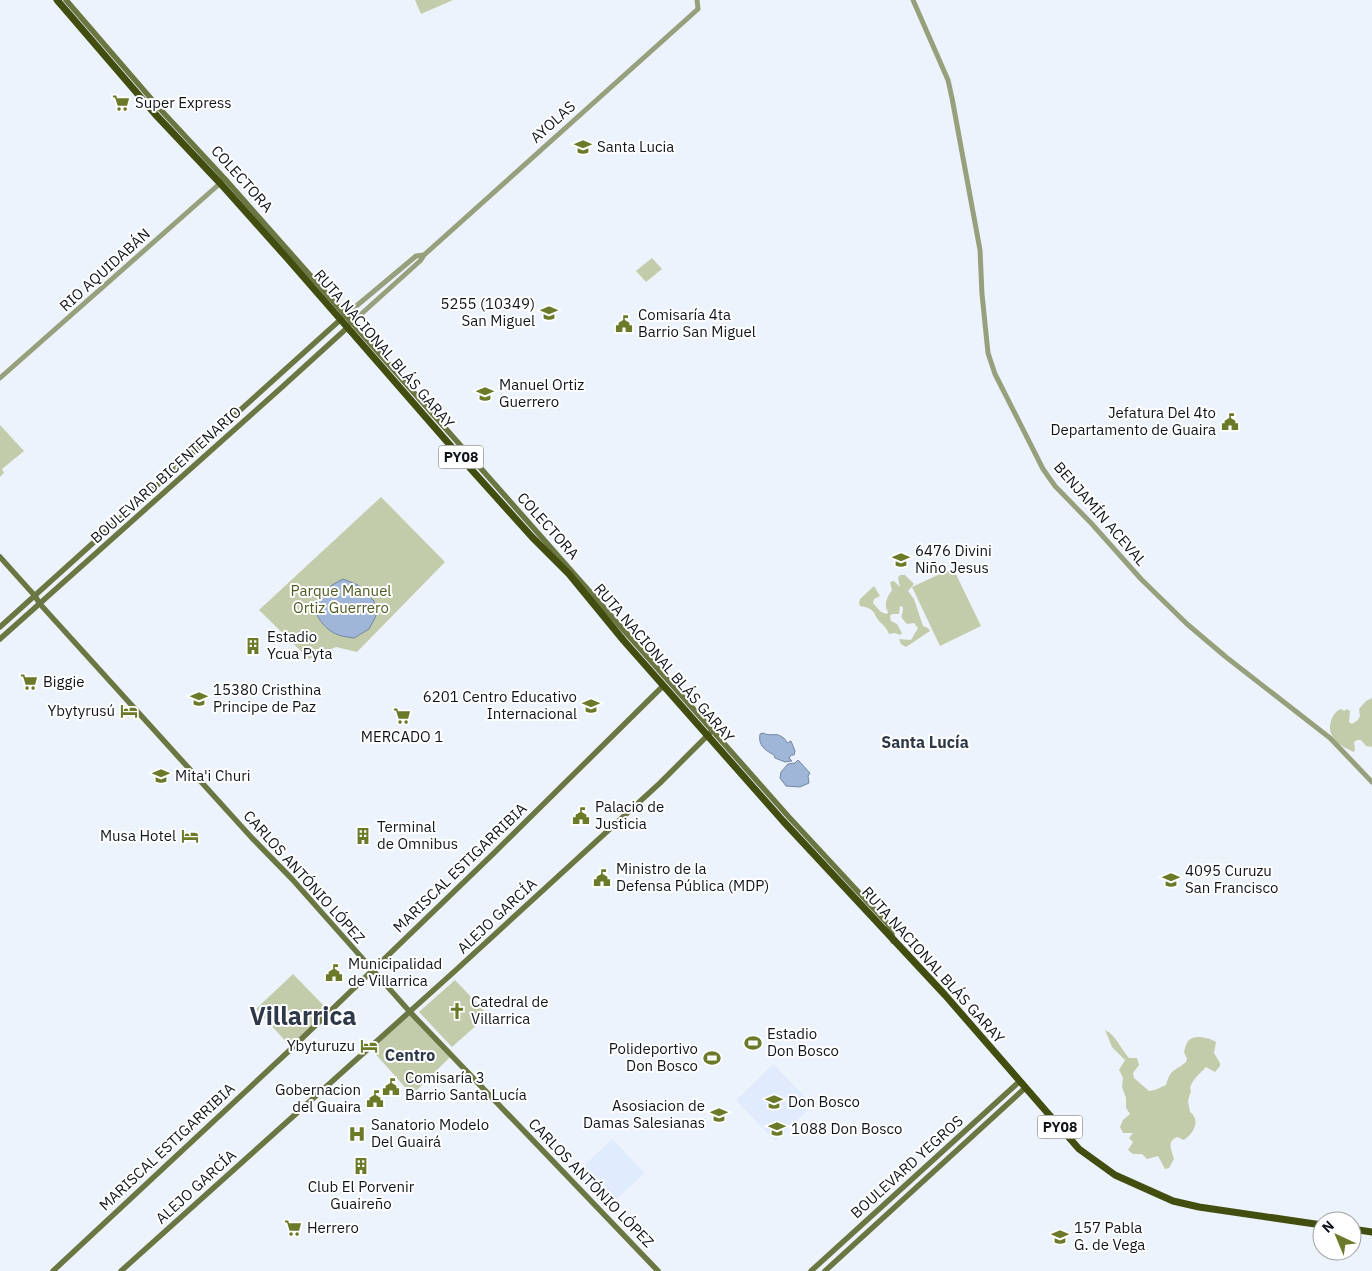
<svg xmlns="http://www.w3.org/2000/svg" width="1372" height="1271" font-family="'IBM Plex Sans',sans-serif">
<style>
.built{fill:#e0ecfd}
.green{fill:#c3ccaa}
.water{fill:#a0b6d8;stroke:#7586a0}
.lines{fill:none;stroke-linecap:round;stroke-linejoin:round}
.tertiary{stroke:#97a07c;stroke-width:5}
.secondary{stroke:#6b7742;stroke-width:5.5}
.trunk{stroke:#424d10;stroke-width:7}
.labels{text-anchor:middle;stroke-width:4;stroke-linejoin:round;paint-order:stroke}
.shield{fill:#fff;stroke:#585b60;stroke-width:1}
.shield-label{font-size:14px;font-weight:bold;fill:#10151c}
.poi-label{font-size:15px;fill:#10151c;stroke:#fff;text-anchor:start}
.street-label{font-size:15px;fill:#10151c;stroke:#fff}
.park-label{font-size:15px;fill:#4e5a1f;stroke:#fff}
.neighbourhood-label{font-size:16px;font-weight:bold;fill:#2d3949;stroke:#fff}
.town-label{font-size:25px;font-weight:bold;fill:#2d3949;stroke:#fff}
</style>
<rect width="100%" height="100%" fill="#edf3fc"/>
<g class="built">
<path d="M773 1064 813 1105 775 1141 736 1100Z"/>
<path d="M612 1139 645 1173 607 1208 575 1174Z"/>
</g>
<g class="green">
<path d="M415 0H453L421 14Z"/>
<path d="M652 258 662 269 646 282 636 271Z"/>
<path d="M0 425 24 451 2 469 4 473 0 477Z"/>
<path d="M381 497 445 562 357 652 336 647 309 659 259 610Z"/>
<path d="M953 568 981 626 940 646 912 587Z"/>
<path d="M900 575H905L914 584 908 591 914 599 923 626 928 628 930 631 906 647 901 644 899 639 911 640 918 628 914 623 907 624C898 614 903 618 903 607L900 606 899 614H892L890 616 891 621 897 624 902 633 900 635 895 633 889 634C887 629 885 627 882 624 872 615 878 609 860 606L859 603 860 599 874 586 880 596 874 599 873 603 881 612 887 614 888 612C883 605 887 597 892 590L890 582 894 581 900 587 898 578Z"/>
<path d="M1372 698V747L1366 746 1361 740H1357L1354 742 1355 749 1354 752C1340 746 1326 737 1331 721 1333 715 1336 711 1341 709L1344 711 1347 709 1350 711 1349 722 1352 724 1358 720 1360 716 1359 709 1366 701Z"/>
<path d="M293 974 328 1010 291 1047 256 1009Z"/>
<path d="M455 980 488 1015 452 1047 419 1012Z"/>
<path d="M410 1014 451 1056 412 1095 371 1049Z"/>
<path d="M1105 1030C1116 1035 1121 1049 1129 1058H1137L1139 1065 1133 1073 1134 1078 1149 1091 1155 1090 1166 1085C1171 1068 1174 1072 1186 1062L1187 1059 1184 1052C1185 1048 1186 1043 1189 1040 1195 1034 1210 1038 1216 1042L1214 1053 1220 1063V1066L1215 1072 1206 1067C1200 1074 1193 1078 1190 1088L1191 1091 1188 1101 1190 1112C1201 1120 1194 1133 1184 1140L1177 1137C1166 1142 1172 1150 1174 1159L1169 1168 1165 1169 1158 1156 1147 1159 1142 1154H1133L1128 1150 1133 1142 1129 1138 1133 1133H1123L1120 1127 1123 1120 1130 1114 1126 1108V1098L1122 1087 1123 1078 1119 1070 1125 1060 1112 1047Z"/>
</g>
<g class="water">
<path d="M343 579 358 585 374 601 376 616 369 629 354 638C349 637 343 637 339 635 331 633 324 626 320 620 306 602 328 586 343 579Z"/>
<path d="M763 733C770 737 776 732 782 737 785 738 786 741 787 743L791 741 795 751 794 755H791L789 758 792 761 785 762 775 758 774 755C765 750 758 746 760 734Z"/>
<path d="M798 760 810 773 808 776 809 783 800 787 786 786 780 778 781 772 788 764 795 763Z"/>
</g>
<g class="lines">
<g class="tertiary">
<path d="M913 0 948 80 952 98 980 250 982 294 988 353 995 374 1043 469 1055 486 1091 523 1141 579 1187 624 1226 657 1330 738 1372 782"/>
<path d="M342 318 416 256 424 255"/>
<path d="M349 325 420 261 424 255 698 9 697 0"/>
<path d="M0 378 225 179"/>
</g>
<g class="secondary">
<path d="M66 0 160 109 225 179 788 816 888 924 891 929 893 941"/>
<path d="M0 557 35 596 40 604 252 838 292 879 410 1012 658 1271"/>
<path d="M0 627 340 320"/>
<path d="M0 639 281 388 347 328"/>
<path d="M53 1271 291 1049 494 853 663 686"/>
<path d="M121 1271 456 970 660 783 710 733"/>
<path d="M811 1271 1020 1081"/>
<path d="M825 1271 1025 1088"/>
</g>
<g class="trunk">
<path d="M57 0 155 114 220 183 287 258 470 468 532 537 569 574 624 641 783 821 945 995 1079 1149 1115 1175 1173 1201 1199 1207 1322 1225"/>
<path d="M1352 1229 1372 1232"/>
</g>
</g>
<defs>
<g id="supermarket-bare" transform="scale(1.35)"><path d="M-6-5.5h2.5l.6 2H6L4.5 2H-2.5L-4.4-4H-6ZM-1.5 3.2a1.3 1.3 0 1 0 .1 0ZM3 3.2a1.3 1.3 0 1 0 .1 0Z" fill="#6a7a28" stroke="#fff" stroke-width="2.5" paint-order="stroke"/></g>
<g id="school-bare" transform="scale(1.35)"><path d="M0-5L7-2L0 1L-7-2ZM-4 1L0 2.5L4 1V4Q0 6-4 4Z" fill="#6a7a28" stroke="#fff" stroke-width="2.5" paint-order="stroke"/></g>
<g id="civic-bare" transform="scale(1.35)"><path d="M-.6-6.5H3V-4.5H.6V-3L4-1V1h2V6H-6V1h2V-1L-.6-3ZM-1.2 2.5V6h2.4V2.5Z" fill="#6a7a28" stroke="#fff" stroke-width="2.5" paint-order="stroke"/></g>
<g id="building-bare" transform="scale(1.35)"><path d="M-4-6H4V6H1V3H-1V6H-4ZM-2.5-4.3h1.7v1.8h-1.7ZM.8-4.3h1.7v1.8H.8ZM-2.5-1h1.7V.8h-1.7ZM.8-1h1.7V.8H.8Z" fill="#6a7a28" stroke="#fff" stroke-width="2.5" paint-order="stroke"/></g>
<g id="hotel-bare" transform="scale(1.35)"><path d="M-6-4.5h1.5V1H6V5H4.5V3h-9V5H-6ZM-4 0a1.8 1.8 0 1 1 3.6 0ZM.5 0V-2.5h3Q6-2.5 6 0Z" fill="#6a7a28" stroke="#fff" stroke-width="2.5" paint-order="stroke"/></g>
<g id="church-bare" transform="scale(1.35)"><path d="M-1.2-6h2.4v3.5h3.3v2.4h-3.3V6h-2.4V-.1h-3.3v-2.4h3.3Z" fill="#6a7a28" stroke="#fff" stroke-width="2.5" paint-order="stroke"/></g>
<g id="stadium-bare" transform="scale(1.35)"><path d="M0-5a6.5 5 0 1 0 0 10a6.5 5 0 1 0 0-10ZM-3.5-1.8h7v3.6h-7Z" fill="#6a7a28" stroke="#fff" stroke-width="2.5" paint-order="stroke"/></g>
<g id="university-bare" transform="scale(1.35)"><path d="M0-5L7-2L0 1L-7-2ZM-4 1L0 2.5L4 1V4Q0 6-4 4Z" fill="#6a7a28" stroke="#fff" stroke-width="2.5" paint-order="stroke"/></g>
<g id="hospital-bare" transform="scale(1.35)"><path d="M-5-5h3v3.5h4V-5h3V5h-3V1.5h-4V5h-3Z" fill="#6a7a28" stroke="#fff" stroke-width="2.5" paint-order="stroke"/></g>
</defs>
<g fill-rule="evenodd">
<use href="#supermarket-bare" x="121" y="103"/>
<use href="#school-bare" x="583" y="147"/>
<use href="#school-bare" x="549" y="313"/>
<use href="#civic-bare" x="624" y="324"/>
<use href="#school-bare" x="485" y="394"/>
<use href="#civic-bare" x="1230" y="422"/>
<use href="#school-bare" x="901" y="560"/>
<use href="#building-bare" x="253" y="646"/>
<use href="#supermarket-bare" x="29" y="682"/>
<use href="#school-bare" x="199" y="699"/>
<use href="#school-bare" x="591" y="706"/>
<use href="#hotel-bare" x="129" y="711"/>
<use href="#supermarket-bare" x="402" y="716"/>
<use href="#school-bare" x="161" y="776"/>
<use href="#civic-bare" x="581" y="816"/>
<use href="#hotel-bare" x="190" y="836"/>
<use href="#building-bare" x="363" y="836"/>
<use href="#civic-bare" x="602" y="878"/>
<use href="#school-bare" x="1171" y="880"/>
<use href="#civic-bare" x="334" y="973"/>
<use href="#church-bare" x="457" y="1011"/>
<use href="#stadium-bare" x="753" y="1043"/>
<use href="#hotel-bare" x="369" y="1046"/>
<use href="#stadium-bare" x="712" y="1058"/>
<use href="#civic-bare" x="391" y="1087"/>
<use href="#civic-bare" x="375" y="1099"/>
<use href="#university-bare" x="774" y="1102"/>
<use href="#school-bare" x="719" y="1115"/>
<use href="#school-bare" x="777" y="1129"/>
<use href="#hospital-bare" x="357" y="1134"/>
<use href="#building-bare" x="361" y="1166"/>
<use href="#supermarket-bare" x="293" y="1228"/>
<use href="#school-bare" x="1060" y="1237"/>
</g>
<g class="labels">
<g class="shield">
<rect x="438.5" y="445.5" width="45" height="23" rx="4"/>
<rect x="1037.5" y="1115.5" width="45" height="23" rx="4"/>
</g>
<g class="shield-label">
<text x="461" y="462">PY08</text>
<text x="1060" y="1132">PY08</text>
</g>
<g class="poi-label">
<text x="135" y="108">Super Express</text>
<text x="597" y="152">Santa Lucia</text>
<text x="535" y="309" text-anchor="end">5255 (10349)<tspan x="535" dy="17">San Miguel</tspan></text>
<text x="638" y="320">Comisaría 4ta<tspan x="638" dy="17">Barrio San Miguel</tspan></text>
<text x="499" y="390">Manuel Ortiz<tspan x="499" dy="17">Guerrero</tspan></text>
<text x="1216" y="418" text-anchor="end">Jefatura Del 4to<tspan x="1216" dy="17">Departamento de Guaira</tspan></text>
<text x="915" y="556">6476 Divini<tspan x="915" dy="17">Niño Jesus</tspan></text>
<text x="267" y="642">Estadio<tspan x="267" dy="17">Ycua Pyta</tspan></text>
<text x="43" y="687">Biggie</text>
<text x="213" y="695">15380 Cristhina<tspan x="213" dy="17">Principe de Paz</tspan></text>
<text x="577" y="702" text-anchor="end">6201 Centro Educativo<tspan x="577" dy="17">Internacional</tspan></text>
<text x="115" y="716" text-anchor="end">Ybytyrusú</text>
<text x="402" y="742" text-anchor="middle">MERCADO 1</text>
<text x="175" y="781">Mita'i Churi</text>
<text x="595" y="812">Palacio de<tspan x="595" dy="17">Justicia</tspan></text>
<text x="377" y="832">Terminal<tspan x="377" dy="17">de Omnibus</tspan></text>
<text x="176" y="841" text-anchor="end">Musa Hotel</text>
<text x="616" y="874">Ministro de la<tspan x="616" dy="17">Defensa Pública (MDP)</tspan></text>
<text x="1185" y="876">4095 Curuzu<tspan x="1185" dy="17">San Francisco</tspan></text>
<text x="348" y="969">Municipalidad<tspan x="348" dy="17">de Villarrica</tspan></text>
<text x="471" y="1007">Catedral de<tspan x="471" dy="17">Villarrica</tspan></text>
<text x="767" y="1039">Estadio<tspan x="767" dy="17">Don Bosco</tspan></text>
<text x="355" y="1051" text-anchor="end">Ybyturuzu</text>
<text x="698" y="1054" text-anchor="end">Polideportivo<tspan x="698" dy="17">Don Bosco</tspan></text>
<text x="405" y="1083">Comisaría 3<tspan x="405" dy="17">Barrio Santa Lucía</tspan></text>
<text x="361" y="1095" text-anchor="end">Gobernacion<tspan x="361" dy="17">del Guaira</tspan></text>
<text x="788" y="1107">Don Bosco</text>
<text x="705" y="1111" text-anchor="end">Asosiacion de<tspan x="705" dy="17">Damas Salesianas</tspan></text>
<text x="371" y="1130">Sanatorio Modelo<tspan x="371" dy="17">Del Guairá</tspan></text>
<text x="791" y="1134">1088 Don Bosco</text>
<text x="361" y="1192" text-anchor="middle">Club El Porvenir<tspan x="361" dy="17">Guaireño</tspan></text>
<text x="307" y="1233">Herrero</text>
<text x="1074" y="1233">157 Pabla<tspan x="1074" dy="17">G. de Vega</tspan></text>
</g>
<g class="street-label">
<text transform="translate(553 122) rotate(-42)" y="5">AYOLAS</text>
<text transform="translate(242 179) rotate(48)" y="5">COLECTORA</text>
<text transform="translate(105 270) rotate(-42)" y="5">RIO AQUIDABÁN</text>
<text transform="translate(384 349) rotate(49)" y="5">RUTA NACIONAL BLÁS GARAY</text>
<text transform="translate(166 475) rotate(-42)" y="5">BOULEVARD BICENTENARIO</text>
<text transform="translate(1100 514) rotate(49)" y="5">BENJAMÍN ACEVAL</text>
<text transform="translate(548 526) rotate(48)" y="5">COLECTORA</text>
<text transform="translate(664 663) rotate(49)" y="5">RUTA NACIONAL BLÁS GARAY</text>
<text transform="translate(460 868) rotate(-44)" y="5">MARISCAL ESTIGARRIBIA</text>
<text transform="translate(304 877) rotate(48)" y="5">CARLOS ANTÓNIO LÓPEZ</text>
<text transform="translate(497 916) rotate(-43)" y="5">ALEJO GARCÍA</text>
<text transform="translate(933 965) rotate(48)" y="5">RUTA NACIONAL BLÁS GARAY</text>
<text transform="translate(167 1147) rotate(-43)" y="5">MARISCAL ESTIGARRIBIA</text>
<text transform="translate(907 1167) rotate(-42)" y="5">BOULEVARD YEGROS</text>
<text transform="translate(591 1183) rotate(46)" y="5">CARLOS ANTÓNIO LÓPEZ</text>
<text transform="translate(196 1187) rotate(-42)" y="5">ALEJO GARCÍA</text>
</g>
<g class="park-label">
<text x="341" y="596">Parque Manuel<tspan x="341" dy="17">Ortiz Guerrero</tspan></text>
</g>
<g class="neighbourhood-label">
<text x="925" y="748">Santa Lucía</text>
<text x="410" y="1061">Centro</text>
</g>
<g class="town-label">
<text x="303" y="1025">Villarrica</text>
</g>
</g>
<g transform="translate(1337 1236) rotate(316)"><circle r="24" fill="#ffffff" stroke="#9fa1a4"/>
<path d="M0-4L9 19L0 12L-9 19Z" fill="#6a7a28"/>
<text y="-8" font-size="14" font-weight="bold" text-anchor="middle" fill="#10151c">N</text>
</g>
</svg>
